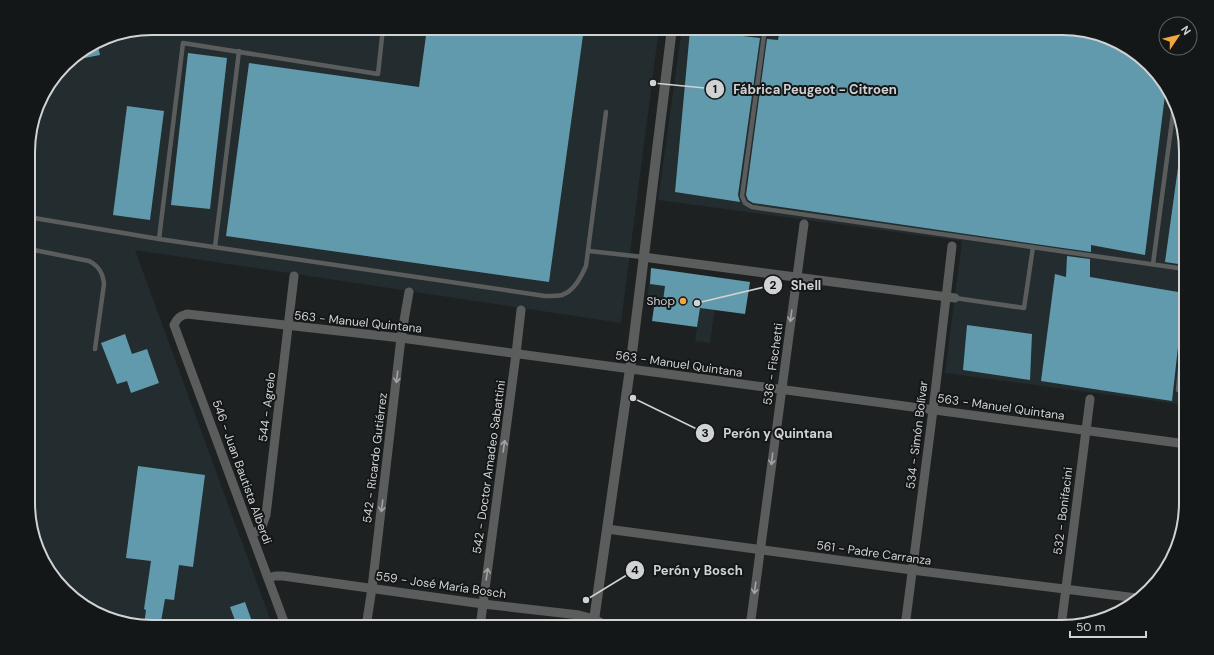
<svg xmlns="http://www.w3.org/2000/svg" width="1214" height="655" font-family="'DM Sans',sans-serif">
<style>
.built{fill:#232c2f}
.building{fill:#619aac}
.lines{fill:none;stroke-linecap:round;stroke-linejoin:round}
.service{stroke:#5b5d5d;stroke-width:4.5}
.minor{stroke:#5b5d5d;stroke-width:9}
.tertiary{stroke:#5b5d5d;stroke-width:10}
.oneway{stroke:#a1a3a4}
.poi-dot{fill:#f1a640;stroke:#141718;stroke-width:1.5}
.labels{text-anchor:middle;stroke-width:4;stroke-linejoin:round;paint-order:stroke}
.poi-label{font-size:12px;fill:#d0d2d3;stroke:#141718;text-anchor:end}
.street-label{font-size:12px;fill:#d0d2d3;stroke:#141718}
.rim{fill:none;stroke:#d0d2d3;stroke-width:2}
.leader{fill:none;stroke:#d0d2d3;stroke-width:1.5}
.callout-dot{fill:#d0d2d3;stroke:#141718;stroke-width:1.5}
.mark-label{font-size:12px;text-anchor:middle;font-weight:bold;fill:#111}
.callout-label{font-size:13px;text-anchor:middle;font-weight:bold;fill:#d0d2d3;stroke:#141718;stroke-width:4;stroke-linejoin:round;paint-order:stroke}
</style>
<rect width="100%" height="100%" fill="#1e2122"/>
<g class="built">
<path d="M152 28H659L621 323 135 250 273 627H152L97 614 53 578 29 519 28 144 41 97 70 59 105 37Z"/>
<path d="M682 28H1062L1117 41 1165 83 1185 136 1186 405 945 373 962 241 658 200Z"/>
<path d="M651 268 719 278 710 343 695 341 700 307 647 299Z"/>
</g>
<g class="building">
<path d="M427 28H584L549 282 226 236 249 63 419 87Z"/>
<path d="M780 28H1062L1117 41 1165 83 1166 87 1145 255 1091 245V252L753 203 748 200 746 195 767 39 778 40Z"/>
<path d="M690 30 760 38 738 195 740 202 675 192Z"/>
<path d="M97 42 100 55 69 61 70 59Z"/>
<path d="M188 53 227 58 210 209 171 205Z"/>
<path d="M127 106 164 111 150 220 113 215Z"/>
<path d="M1180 153 1185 154V265L1165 262Z"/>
<path d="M1067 256 1090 259V277L1184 293 1172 401 1041 381 1055 274 1066 277Z"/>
<path d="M651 268 750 282 745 314 700 308 697 327 652 321 655 300 663 301 665 286 650 284Z"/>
<path d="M967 325 1032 334 1030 380 963 370Z"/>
<path d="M125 334 132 354 147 349 159 383 131 393 127 381 117 384 101 343Z"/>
<path d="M138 466 205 475 193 567 179 565 174 600 165 599 160 627 144 625 146 610 144 609 151 561 126 558Z"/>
<path d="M245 602 254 627H245L243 620 236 623 230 607Z"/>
</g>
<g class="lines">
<g class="service">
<path d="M765 28 742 196 745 203 752 207 1185 269"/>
<path d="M28 217 159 239 545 296C550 296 557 296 562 295 574 291 581 277 586 266L606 112"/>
<path d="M159 239 183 43 378 74 383 28"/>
<path d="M215 247 239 51"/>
<path d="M29 249 89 261C99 266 103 273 104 284L95 349"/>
<path d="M589 251 643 257"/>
<path d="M1153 264 1174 106"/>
<path d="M955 298 1024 308 1033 247"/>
<path d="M1178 390 1185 320"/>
</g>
<g class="minor">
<path d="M643 257 955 298"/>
<path d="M607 529 912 570 1137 598"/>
<path d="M252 534 261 529 266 515 294 276"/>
<path d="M268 578 275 576H283L483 604 579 615 594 619 609 627"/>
<path d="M286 627 174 325C177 318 180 316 187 314L401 338 1186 444"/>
<path d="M366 627 372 588 401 338 409 292"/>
<path d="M480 627 516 354 521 310"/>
<path d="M750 627 804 224"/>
<path d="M905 627 933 410 952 246"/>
<path d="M1061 627 1090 399"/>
</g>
<path class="tertiary" d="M593 627 630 369 672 28"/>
</g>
<defs><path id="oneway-shaft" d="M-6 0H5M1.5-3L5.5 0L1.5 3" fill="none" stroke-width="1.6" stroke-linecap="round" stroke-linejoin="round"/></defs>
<g class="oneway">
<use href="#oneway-shaft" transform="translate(791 316) rotate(98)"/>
<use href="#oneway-shaft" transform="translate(397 377) rotate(97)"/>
<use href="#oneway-shaft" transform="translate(504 446) rotate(-82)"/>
<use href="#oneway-shaft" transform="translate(772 459) rotate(97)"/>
<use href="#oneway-shaft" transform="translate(382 506) rotate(97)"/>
<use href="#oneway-shaft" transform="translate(487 574) rotate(-82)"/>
<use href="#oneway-shaft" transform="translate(755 588) rotate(98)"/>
</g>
<circle class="poi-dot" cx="683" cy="301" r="4"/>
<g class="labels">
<g class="poi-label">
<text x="675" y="305">Shop</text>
</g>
<g class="street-label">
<text transform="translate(358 322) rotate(6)" y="4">563 - Manuel Quintana</text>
<text transform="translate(679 364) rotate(8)" y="4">563 - Manuel Quintana</text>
<text transform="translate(773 364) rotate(-82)" y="4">536 - Fischetti</text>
<text transform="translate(267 407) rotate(-83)" y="4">544 - Agrelo</text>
<text transform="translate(1001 407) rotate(8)" y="4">563 - Manuel Quintana</text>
<text transform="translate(917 435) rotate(-83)" y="4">534 - Simón Bolívar</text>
<text transform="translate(375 458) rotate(-83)" y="4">542 - Ricardo Gutiérrez</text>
<text transform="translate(489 467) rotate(-82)" y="4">542 - Doctor Amadeo Sabattini</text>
<text transform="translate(242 472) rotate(70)" y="4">546 - Juan Bautista Alberdi</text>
<text transform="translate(1063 511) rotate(-83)" y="4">532 - Bonifacini</text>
<text transform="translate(874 553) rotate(8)" y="4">561 - Padre Carranza</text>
<text transform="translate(441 585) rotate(8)" y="4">559 - José María Bosch</text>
</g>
</g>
<path d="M0 0H1214V655H0ZM152 35H1062A117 117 0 0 1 1179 152V503A117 117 0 0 1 1062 620H152A117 117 0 0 1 35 503V152A117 117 0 0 1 152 35Z" fill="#141718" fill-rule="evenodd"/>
<path class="rim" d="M152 35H1062A117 117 0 0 1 1179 152V503A117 117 0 0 1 1062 620H152A117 117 0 0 1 35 503V152A117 117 0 0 1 152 35Z"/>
<path class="leader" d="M653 83L715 89M697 303L773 285M633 398L705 433M586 600L635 570"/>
<g class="callout-dot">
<circle cx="653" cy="83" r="4"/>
<circle cx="697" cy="303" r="4"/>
<circle cx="633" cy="398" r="4"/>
<circle cx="586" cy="600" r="4"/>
<circle cx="715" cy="89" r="10"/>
<circle cx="773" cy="285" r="10"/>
<circle cx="705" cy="433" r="10"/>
<circle cx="635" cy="570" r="10"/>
</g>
<g class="mark-label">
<text x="715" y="93">1</text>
<text x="773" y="289">2</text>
<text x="705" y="437">3</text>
<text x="635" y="574">4</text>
</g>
<g class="callout-label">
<text x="815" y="94">Fábrica Peugeot - Citroen</text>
<text x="806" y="290">Shell</text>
<text x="778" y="438">Perón y Quintana</text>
<text x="698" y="575">Perón y Bosch</text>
</g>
<g transform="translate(1178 36) rotate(55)"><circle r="19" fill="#141718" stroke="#5f6263"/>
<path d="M0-3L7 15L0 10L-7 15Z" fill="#f1a640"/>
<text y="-6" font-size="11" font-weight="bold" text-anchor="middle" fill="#d0d2d3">N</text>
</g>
<path d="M1070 631v6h76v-6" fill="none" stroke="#d0d2d3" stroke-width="2"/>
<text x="1076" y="631" font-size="12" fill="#d0d2d3" stroke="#141718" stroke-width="3" paint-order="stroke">50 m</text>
</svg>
